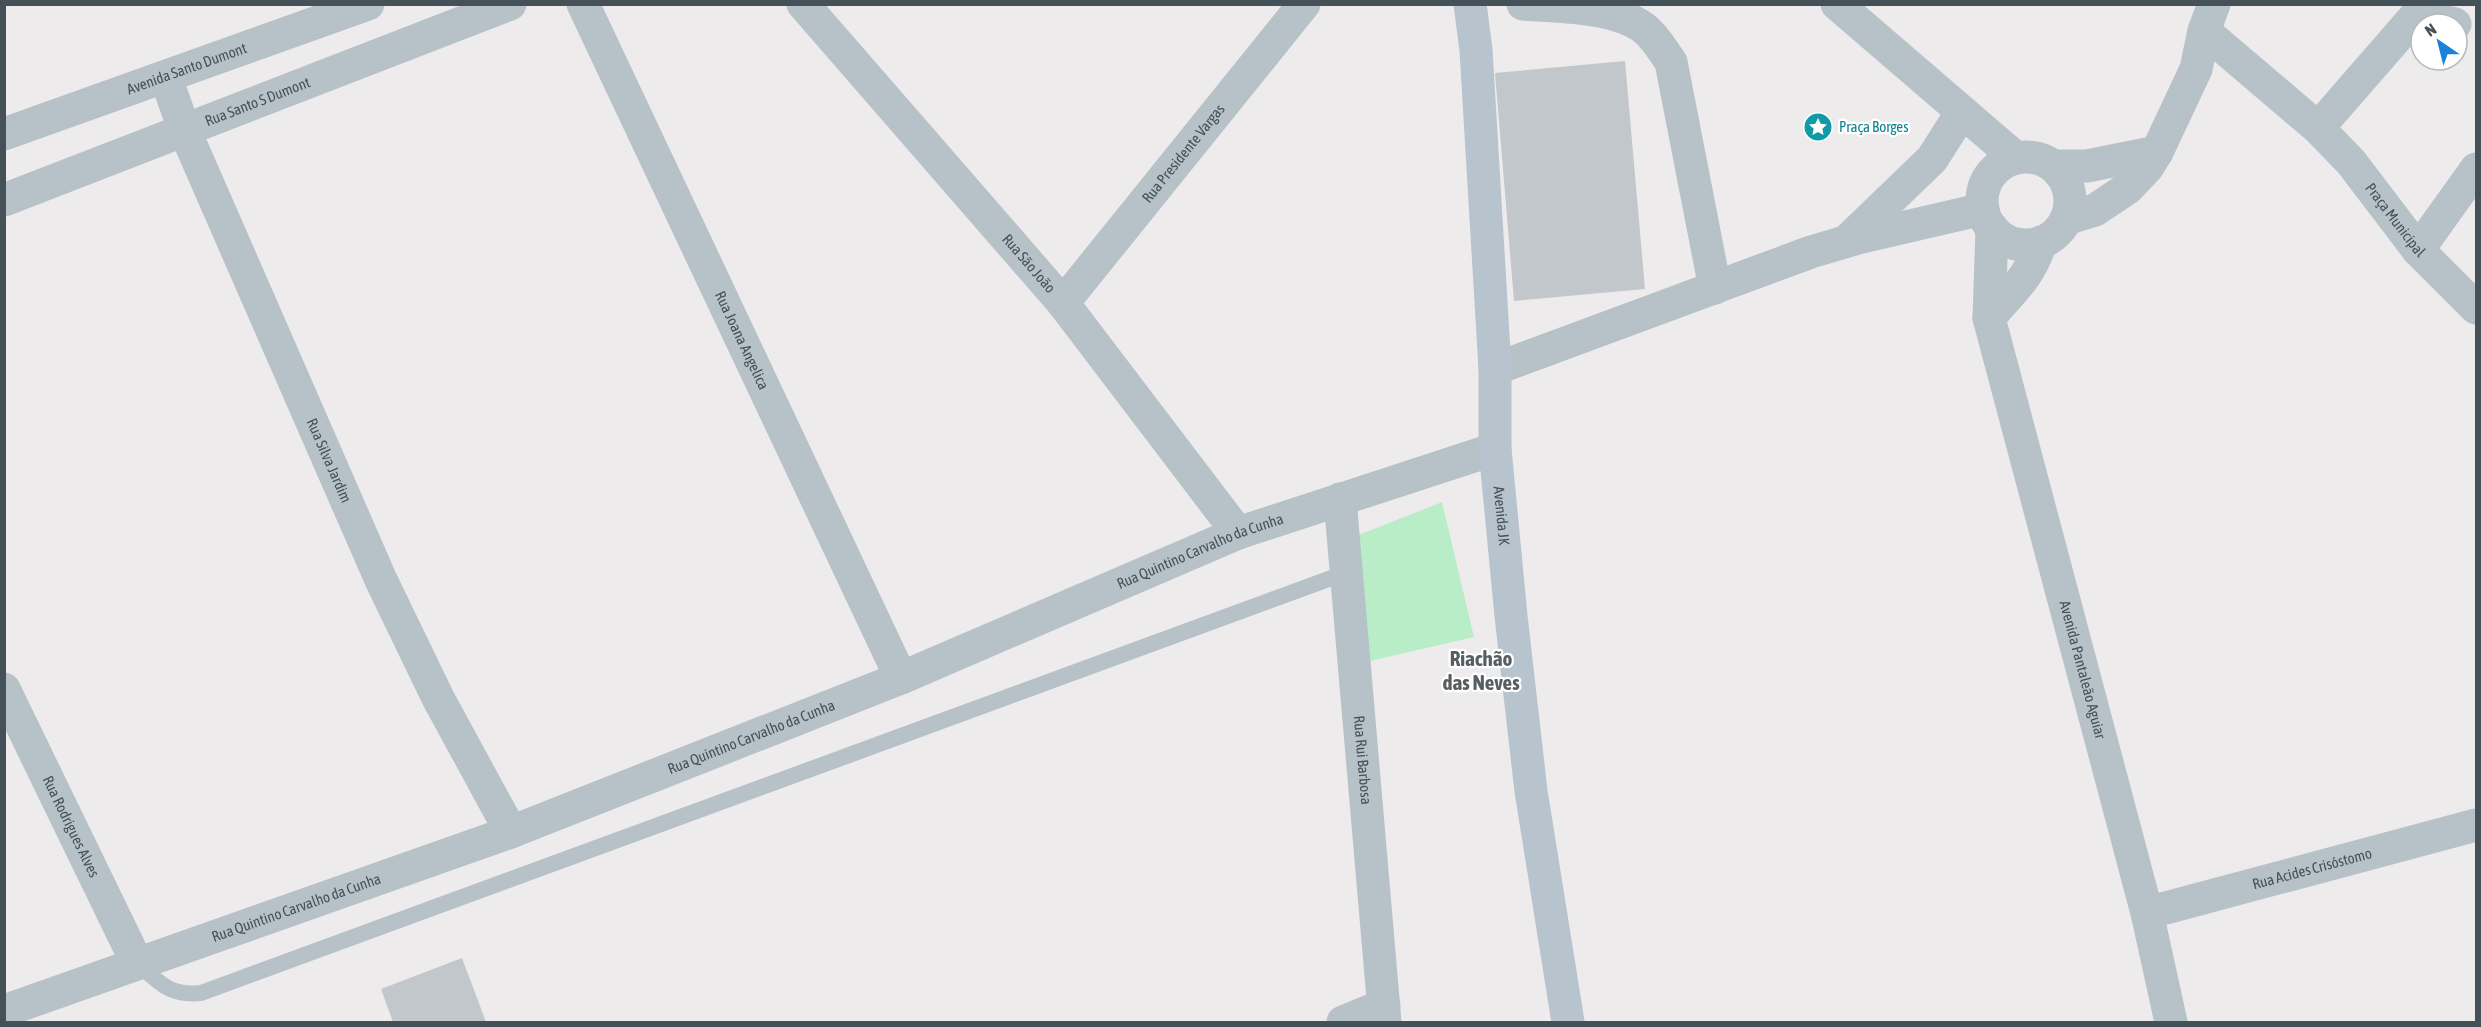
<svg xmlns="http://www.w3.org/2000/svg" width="2481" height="1027" font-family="'Asap Condensed',sans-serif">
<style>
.green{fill:#b9edc8}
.building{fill:#c2c7cc}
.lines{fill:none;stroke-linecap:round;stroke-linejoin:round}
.lane{stroke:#b7c2c8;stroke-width:16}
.street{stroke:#b7c2c8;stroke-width:33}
.secondary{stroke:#b7c4ce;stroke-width:33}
.labels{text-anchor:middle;stroke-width:4.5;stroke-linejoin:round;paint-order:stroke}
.street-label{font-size:15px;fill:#445158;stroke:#fff}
.culture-label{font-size:15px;fill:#0d838f;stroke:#fff;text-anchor:start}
.district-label{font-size:21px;font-weight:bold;fill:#585d60;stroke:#fff}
</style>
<rect width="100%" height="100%" fill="#eeebec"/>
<path class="green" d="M1442 502 1474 637 1370 661 1351 538Z"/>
<g class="building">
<path d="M1625 61 1645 289 1514 301 1495 73Z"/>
<path d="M462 958 486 1022H393L381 989Z"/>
</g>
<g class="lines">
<path class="lane" d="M137 963C160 983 169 996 201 993L1345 573"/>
<g class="street">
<path id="s1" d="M583 4 901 678"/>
<path id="s2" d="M803 4 1063 303 1238 533"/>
<path d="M1523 4C1559 7 1616 6 1645 29 1656 38 1663 51 1671 62L1715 288"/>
<path d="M1837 4 2016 158"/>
<path d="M2417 16 2455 24"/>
<path id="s3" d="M2204 31 2318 128 2351 162 2418 250 2476 308"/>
<path id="s4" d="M166 78 184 129 381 580 438 698 511 832"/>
<path d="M2318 128 2426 4"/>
<path id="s5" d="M4 134 368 4"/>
<circle cx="2026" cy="201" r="44"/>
<path d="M2054 166H2087L2157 152"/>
<path id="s6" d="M4 200 510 4"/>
<path d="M2066 219 2095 210 2128 188 2147 168 2157 152 2196 69 2204 31 2214 4"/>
<path id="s7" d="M1992 228 1989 318 2147 913 2171 1022"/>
<path d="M1848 240 1932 159 1962 112"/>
<path d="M2418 250 2476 169"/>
<path id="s8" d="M1063 303 1304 4"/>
<path d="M1989 318C2013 289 2029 279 2041 242"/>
<path d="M1495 369 1811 252 1858 238 1983 209"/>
<path id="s9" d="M1340 499 1385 1022"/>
<path id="s10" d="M4 689 137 963"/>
<path id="s11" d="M2147 913 2476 825"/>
<path id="s12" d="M4 1011 511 832 901 678 1238 533 1495 449"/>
<path d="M1343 1022 1384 1005"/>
</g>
<path class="secondary" id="s13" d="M1470 4 1476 50 1495 369V449L1511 616 1531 791 1568 1022"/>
</g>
<defs>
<g id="sight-disc" transform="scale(1.5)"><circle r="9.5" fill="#0f9aa8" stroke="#fff"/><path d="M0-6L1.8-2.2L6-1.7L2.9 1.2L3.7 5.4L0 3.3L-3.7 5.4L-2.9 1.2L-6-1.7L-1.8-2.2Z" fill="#fff"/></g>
</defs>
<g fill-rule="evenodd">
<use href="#sight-disc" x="1818" y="127"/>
</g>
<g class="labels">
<g class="street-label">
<text dy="5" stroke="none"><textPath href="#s5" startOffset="194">Avenida Santo Dumont</textPath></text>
<text dy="5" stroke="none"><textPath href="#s6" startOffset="272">Rua Santo S Dumont</textPath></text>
<text dy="5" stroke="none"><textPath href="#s8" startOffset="192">Rua Presidente Vargas</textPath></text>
<text dy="5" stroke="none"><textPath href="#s3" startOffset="270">Praça Municipal</textPath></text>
<text dy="5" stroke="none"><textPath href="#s2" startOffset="344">Rua São João</textPath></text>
<text dy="5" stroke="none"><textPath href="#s1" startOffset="372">Rua Joana Angelica</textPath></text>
<text dy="5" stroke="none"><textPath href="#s4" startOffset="416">Rua Silva Jardim</textPath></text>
<text dy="5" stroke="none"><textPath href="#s13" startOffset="513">Avenida JK</textPath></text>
<text dy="5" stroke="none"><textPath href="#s12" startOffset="1282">Rua Quintino Carvalho da Cunha</textPath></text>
<text dy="5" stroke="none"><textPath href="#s7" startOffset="454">Avenida Pantaleão Aguiar</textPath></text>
<text dy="5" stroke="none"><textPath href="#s12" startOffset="796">Rua Quintino Carvalho da Cunha</textPath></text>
<text dy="5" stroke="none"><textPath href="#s9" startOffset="262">Rua Rui Barbosa</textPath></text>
<text dy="5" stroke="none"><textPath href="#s10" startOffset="153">Rua Rodrigues Alves</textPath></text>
<text dy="5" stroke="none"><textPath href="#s11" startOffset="171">Rua Acides Crisóstomo</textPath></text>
<text dy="5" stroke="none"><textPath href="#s12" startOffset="310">Rua Quintino Carvalho da Cunha</textPath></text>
</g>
<g class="culture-label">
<text x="1839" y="132">Praça Borges</text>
</g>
<g class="district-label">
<text x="1481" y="666">Riachão<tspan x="1481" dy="24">das Neves</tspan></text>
</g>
</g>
<rect width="2481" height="1027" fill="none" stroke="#445158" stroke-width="12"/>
<g transform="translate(2439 42) rotate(325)"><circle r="28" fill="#ffffff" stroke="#b4b9bc" stroke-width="1.5"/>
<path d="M0-4.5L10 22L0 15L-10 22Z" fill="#1c81d8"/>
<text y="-9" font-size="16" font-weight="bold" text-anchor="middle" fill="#445158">N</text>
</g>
</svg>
